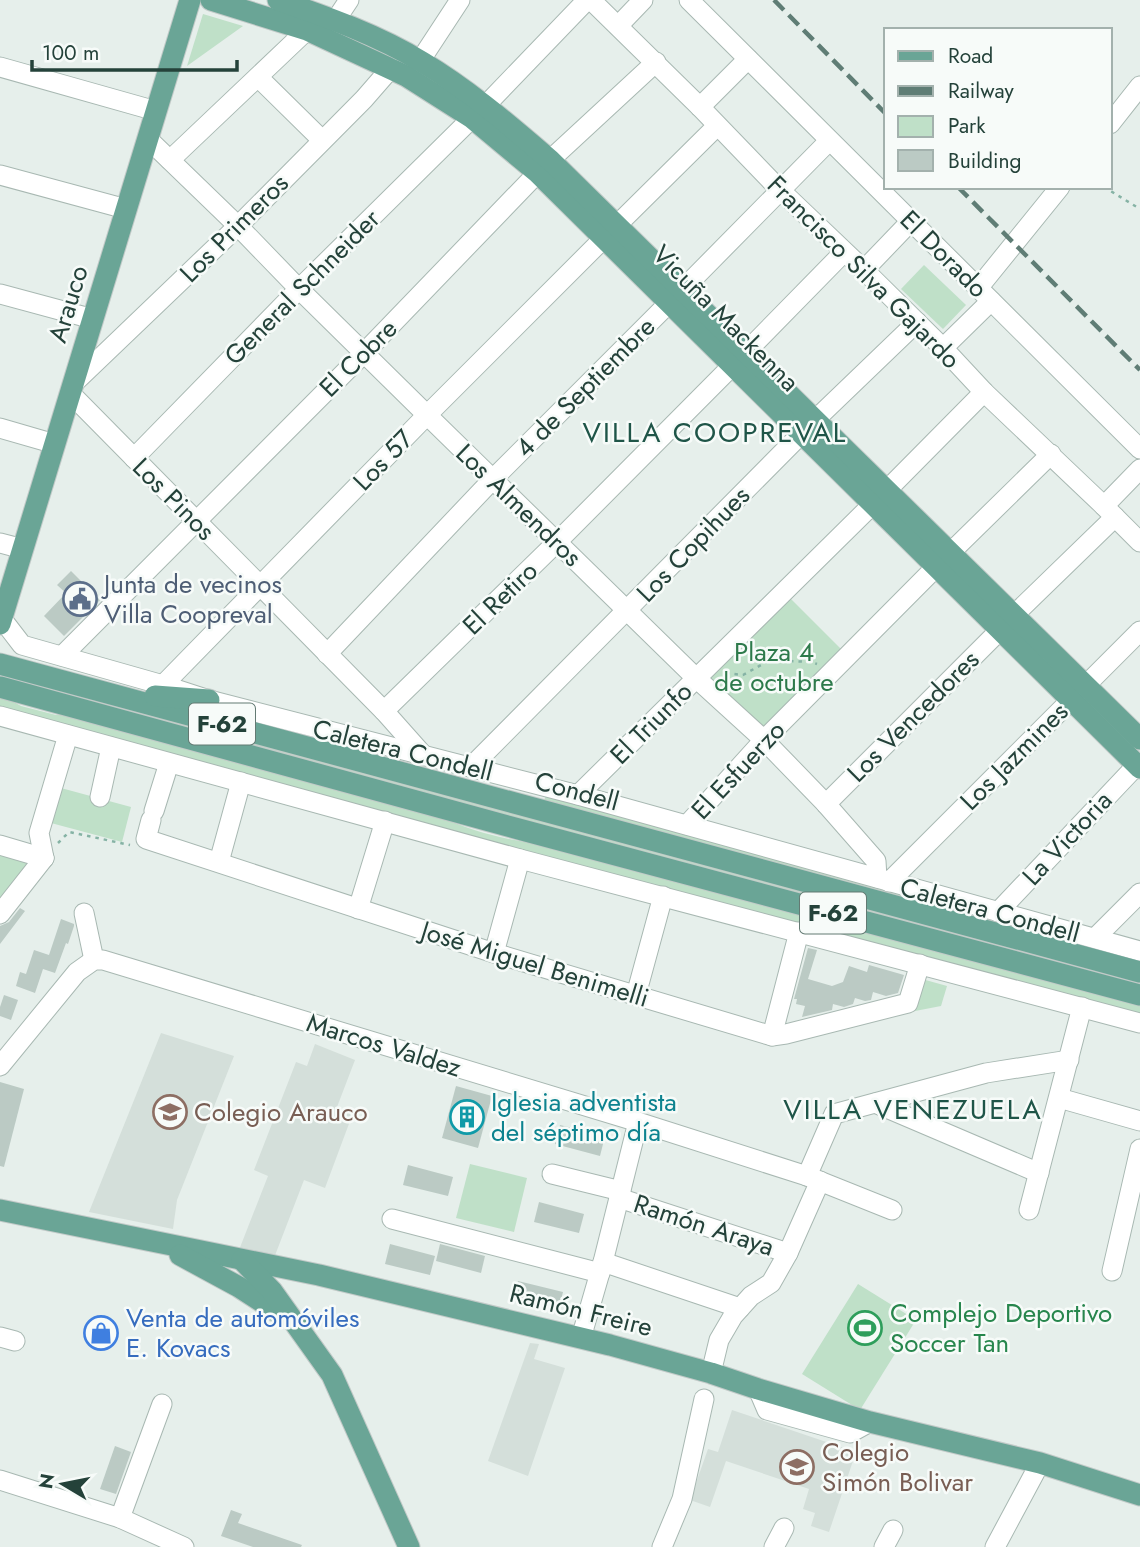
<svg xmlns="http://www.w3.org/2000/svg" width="1140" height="1547" font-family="Jost,sans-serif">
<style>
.built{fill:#d4dfda}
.green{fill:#bfe0c8}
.building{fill:#bbcac4}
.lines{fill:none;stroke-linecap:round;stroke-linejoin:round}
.minor-casing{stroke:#a8b8b2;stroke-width:21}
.major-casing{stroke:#c2cac8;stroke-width:23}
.path{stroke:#86b3a5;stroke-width:2.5;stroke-dasharray:3.5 5;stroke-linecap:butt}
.minor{stroke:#fff;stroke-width:19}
.major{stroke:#6aa596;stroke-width:21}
.rail{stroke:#5f7d75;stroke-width:4.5;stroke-dasharray:14 7;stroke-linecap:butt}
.labels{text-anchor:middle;stroke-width:5;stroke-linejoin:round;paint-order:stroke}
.shield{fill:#f7fbf9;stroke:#637a73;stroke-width:2}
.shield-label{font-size:24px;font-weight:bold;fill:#24423a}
.street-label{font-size:26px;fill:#24423a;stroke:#f7fbf9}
.service-label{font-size:26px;fill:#4e5e75;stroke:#f7fbf9;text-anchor:start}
.park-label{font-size:26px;fill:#2d7a4b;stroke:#f7fbf9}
.culture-label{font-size:26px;fill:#0d838f;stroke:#f7fbf9;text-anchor:start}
.education-label{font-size:26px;fill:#785e54;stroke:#f7fbf9;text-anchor:start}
.leisure-label{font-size:26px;fill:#27864d;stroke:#f7fbf9;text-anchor:start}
.shop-label{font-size:26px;fill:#366cbe;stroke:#f7fbf9;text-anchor:start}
.neighbourhood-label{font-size:28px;letter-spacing:2px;fill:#1f5548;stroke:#f7fbf9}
</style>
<rect width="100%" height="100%" fill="#e6efeb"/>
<g class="built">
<path d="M161 1033 234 1056 177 1200 173 1229 89 1212Z"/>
<path d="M315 1044 355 1060 337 1107 353 1113 325 1188 304 1180 274 1258 239 1250 268 1176 254 1170 296 1062 307 1066Z"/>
<path d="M530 1343 539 1344 534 1359 565 1368 528 1476 488 1461Z"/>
<path d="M732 1410 856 1452 829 1532 811 1526 815 1513 803 1509 809 1489 726 1461 710 1507 690 1500 708 1449 718 1452Z"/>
</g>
<g class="green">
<path d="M203 14 243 26 187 66Z"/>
<path d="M924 265 966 305 943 329 901 289Z"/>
<path d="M787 595 846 654 762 736 702 680Z"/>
<path d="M16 677 1140 981V988L13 685Z"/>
<path d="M0 694 21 706 56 715 67 713 440 816C478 835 519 842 561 847L1140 1004V1014L0 712Z"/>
<path d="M61 788 131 807 122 842 51 823Z"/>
<path d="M546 796 1140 958V965L544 800Z"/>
<path d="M0 852 23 858 29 864 0 911Z"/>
<path d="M922 979 947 986 941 1006 910 1012Z"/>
<path d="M470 1164 527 1178 514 1232 456 1218Z"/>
<path d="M858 1284 916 1320 860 1410 802 1374Z"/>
</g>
<g class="building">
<path d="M71 571 100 600 64 636 44 616 66 593 57 585Z"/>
<path d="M20 908 25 911 0 944V926L9 922Z"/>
<path d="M61 919 74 924V926L68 944 66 943 55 973 43 969 35 993 16 986 20 972 26 974 34 950 49 955Z"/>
<path d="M808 948 817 950 808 979 832 986 843 982 849 966 867 972 869 965 904 975 898 993 886 996 873 992 871 1000 865 1001 855 998 853 1004 844 1007 833 1004 832 1010 802 1017 805 1006 796 1004 797 999H794Z"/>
<path d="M4 995 18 1000 11 1020 0 1016V1007Z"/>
<path d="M0 1082 24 1089 4 1167 0 1166Z"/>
<path d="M456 1086 492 1096 478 1148 442 1138Z"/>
<path d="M560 1125 605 1136 600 1156 555 1144Z"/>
<path d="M408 1165 453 1177 448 1196 403 1185Z"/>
<path d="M539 1202 584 1214 579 1233 534 1222Z"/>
<path d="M390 1244 435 1256 430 1275 385 1264Z"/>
<path d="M440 1244 485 1256 481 1273 436 1261Z"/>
<path d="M518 1281 563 1292 558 1312 513 1300Z"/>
<path d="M115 1446 131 1452 116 1494 100 1489Z"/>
<path d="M231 1510 242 1514 238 1523 302 1545 301 1547H253L221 1536Z"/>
</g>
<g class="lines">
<g class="minor-casing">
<g id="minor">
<path d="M591 0 700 107 780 190 864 270 943 348 984 392 1104 506 1140 542"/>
<path d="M689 0C839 150 990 299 1140 449"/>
<path d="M335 21 349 0"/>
<path d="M618 26 643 0"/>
<path d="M420 61 460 0"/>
<path d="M0 67 156 111"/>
<path d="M258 77 322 140"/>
<path d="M486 105 587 0"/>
<path d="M700 107 748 59"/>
<path d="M1110 124 1140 86"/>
<path d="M148 139 238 226 299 289 427 415 696 678 764 740 826 804 876 861 877 878"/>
<path d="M170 160 307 30"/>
<path d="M0 175 126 209"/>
<path d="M617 225 717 126"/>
<path d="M864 270 911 221"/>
<path d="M979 287 1060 187"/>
<path d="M682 290 829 141"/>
<path d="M0 294 93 319"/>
<path d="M943 348 991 301"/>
<path d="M746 352 844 252"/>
<path d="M74 383 238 226 364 99 391 68"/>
<path d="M70 393 384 711 424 756"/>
<path d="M0 428 55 444"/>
<path d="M134 458 299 289 472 118"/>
<path d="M887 490 984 392"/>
<path d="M1104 506 1140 469"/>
<path d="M0 543 23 549"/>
<path d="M950 553 1051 454"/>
<path d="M1014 615 1115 517"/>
<path d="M2 619 22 645 163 685 209 700 578 795 1140 951"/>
<path d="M327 654 493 479 670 302"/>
<path d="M62 656 364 353 550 160 656 62"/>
<path d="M163 685 427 415 604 238"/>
<path d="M384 711 557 542 733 365"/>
<path d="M0 716 520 859 1140 1023"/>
<path d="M471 767 815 420 917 322"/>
<path d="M578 795 874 503"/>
<path d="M100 797 111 747"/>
<path d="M826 804 1001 629"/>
<path d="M154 811 169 763"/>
<path d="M151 820 146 839 494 953 772 1036 786 1034 908 1003 920 964"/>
<path d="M687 825 764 740 937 566"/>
<path d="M0 845 44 858"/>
<path d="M44 858 39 833 68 735"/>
<path d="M219 862 241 782"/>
<path d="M889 882 1140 631"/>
<path d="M358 909 385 821"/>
<path d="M998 912 1137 765"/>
<path d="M84 913 94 960"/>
<path d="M0 914 44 858"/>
<path d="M1095 938 1140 893"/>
<path d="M494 953 520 859"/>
<path d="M636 995 663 896"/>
<path d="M772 1036 799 932"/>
<path d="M0 1066 77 972 94 960H103L638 1122 807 1176 892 1210"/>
<path d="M1059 1098 1140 1121"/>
<path d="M875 1103 1039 1173"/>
<path d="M552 1174 621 1191"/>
<path d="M807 1176 834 1114 986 1073 1069 1060"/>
<path d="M619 1198 788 1253"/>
<path d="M1029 1210 1082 1007"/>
<path d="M392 1219 600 1273"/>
<path d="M603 1262 740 1308"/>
<path d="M1112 1271 1140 1149"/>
<path d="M0 1337 15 1341"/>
<path d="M581 1338 603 1262 638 1122"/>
<path d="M711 1373 719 1340 733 1316 751 1296 771 1283 788 1253 820 1181"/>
<path d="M758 1389 767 1410 850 1433 870 1422"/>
<path d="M0 1480 120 1518 184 1547"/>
<path d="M120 1518 162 1404"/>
<path d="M662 1547 682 1499 704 1399"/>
<path d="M774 1547 784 1528"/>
<path d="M884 1547 893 1530"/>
<path d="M995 1547 1040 1463"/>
</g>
</g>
<g class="major-casing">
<g id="major">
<path d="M211 0 307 30 406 76 472 118 538 173 1140 768"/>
<path d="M278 0C327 17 378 35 422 62 469 90 509 125 550 160L1140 739"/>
<path d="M0 624 190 0"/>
<path d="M0 664 1140 972"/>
<path d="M0 687 526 831 1140 995"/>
<path d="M155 696 209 700"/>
<path d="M0 1210 319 1275 610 1345 711 1373 758 1389 870 1422 1040 1463 1140 1495"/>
<path d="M180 1255 239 1287 282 1315"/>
<path d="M242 1260 272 1291 332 1375 409 1547"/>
</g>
</g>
<g class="path">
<path d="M1104 187 1140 209"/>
<path d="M726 673 743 675 770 660 811 662 817 664"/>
<path d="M58 843 69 832 130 845"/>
</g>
<use href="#minor" class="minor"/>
<use href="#major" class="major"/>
<g class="rail">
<path d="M774 0 886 114"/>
<path d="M958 187 1140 370"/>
</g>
</g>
<defs>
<g id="civic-ring" transform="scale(1.75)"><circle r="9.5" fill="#f7fbf9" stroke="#5c6f8a" stroke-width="1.5"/><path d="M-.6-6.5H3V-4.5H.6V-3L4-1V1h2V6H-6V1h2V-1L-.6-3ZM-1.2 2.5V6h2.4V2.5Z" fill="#5c6f8a"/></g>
<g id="school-ring" transform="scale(1.75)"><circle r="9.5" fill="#f7fbf9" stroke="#8d6e63" stroke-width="1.5"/><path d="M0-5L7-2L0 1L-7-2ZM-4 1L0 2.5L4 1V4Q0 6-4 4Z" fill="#8d6e63"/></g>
<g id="building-ring" transform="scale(1.75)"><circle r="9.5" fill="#f7fbf9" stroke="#0f9aa8" stroke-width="1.5"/><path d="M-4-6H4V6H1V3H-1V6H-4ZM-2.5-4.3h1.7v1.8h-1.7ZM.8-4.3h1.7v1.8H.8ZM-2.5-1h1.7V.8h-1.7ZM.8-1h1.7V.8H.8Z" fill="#0f9aa8"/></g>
<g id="stadium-ring" transform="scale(1.75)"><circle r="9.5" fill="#f7fbf9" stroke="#2e9e5b" stroke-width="1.5"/><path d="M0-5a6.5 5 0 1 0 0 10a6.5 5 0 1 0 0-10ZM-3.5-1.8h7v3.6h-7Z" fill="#2e9e5b"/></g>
<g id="shop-ring" transform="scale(1.75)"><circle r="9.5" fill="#f7fbf9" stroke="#3f7fe0" stroke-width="1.5"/><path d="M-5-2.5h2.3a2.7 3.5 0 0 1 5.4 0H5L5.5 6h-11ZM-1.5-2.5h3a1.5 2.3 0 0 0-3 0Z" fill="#3f7fe0"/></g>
</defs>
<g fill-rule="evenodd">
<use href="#civic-ring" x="80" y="599"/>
<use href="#school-ring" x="170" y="1112"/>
<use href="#building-ring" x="467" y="1117"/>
<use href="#stadium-ring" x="865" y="1328"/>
<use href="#shop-ring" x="101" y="1333"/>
<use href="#school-ring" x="797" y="1467"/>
</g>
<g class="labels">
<g class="shield">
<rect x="189" y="703.5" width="66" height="41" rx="5"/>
<rect x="800" y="892.5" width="66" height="41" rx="5"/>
</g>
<g class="shield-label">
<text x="222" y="732">F-62</text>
<text x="833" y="921">F-62</text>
</g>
<g class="street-label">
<text transform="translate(234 228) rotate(-45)" y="9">Los Primeros</text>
<text transform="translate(944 254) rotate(45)" y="9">El Dorado</text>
<text transform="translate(864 272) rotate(45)" y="9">Francisco Silva Gajardo</text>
<text transform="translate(302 287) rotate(-45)" y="9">General Schneider</text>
<text transform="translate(68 304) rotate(-73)" y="9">Arauco</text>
<text transform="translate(726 318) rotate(45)" y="9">Vicuña Mackenna</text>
<text transform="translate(358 358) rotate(-45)" y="9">El Cobre</text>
<text transform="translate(585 387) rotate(-45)" y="9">4 de Septiembre</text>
<text transform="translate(383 460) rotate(-46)" y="9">Los 57</text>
<text transform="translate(174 499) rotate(45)" y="9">Los Pinos</text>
<text transform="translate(519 505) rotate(44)" y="9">Los Almendros</text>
<text transform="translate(693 544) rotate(-46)" y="9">Los Copihues</text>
<text transform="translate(500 598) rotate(-44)" y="9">El Retiro</text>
<text transform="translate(913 716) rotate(-45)" y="9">Los Vencedores</text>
<text transform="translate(651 723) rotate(-45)" y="9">El Triunfo</text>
<text transform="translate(403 750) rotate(14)" y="9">Caletera Condell</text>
<text transform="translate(1014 756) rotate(-45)" y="9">Los Jazmines</text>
<text transform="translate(738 770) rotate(-47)" y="9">El Esfuerzo</text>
<text transform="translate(577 791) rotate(15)" y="9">Condell</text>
<text transform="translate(1067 838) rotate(-47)" y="9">La Victoria</text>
<text transform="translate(990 910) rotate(15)" y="9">Caletera Condell</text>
<text transform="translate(535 964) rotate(17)" y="9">José Miguel Benimelli</text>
<text transform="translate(384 1045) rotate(17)" y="9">Marcos Valdez</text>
<text transform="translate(704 1225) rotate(18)" y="9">Ramón Araya</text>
<text transform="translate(581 1310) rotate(14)" y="9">Ramón Freire</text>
</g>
<g class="service-label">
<text x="104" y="593">Junta de vecinos<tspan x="104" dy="30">Villa Coopreval</tspan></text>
</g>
<g class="park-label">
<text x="774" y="661">Plaza 4<tspan x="774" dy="30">de octubre</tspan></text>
</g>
<g class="culture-label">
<text x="491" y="1111">Iglesia adventista<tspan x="491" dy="30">del séptimo día</tspan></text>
</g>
<g class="education-label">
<text x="194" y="1121">Colegio Arauco</text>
<text x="822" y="1461">Colegio<tspan x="822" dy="30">Simón Bolivar</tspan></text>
</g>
<g class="leisure-label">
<text x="890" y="1322">Complejo Deportivo<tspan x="890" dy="30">Soccer Tan</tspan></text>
</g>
<g class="shop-label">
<text x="126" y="1327">Venta de automóviles<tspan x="126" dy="30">E. Kovacs</tspan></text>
</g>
<g class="neighbourhood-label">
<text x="715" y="442">VILLA COOPREVAL</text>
<text x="913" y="1119">VILLA VENEZUELA</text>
</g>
</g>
<rect x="884" y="28" width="228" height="161" fill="#f7fbf9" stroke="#a3b1ad" stroke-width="2"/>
<rect x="898" y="51" width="35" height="10" fill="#6aa596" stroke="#a3b1ad" stroke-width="2"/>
<text x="948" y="63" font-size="21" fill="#24423a">Road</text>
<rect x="898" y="86" width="35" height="10" fill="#5f7d75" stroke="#a3b1ad" stroke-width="2"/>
<text x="948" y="98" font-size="21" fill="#24423a">Railway</text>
<rect x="898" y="116" width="35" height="21" fill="#bfe0c8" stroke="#a3b1ad" stroke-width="2"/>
<text x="948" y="133" font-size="21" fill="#24423a">Park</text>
<rect x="898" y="150" width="35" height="21" fill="#bbcac4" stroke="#a3b1ad" stroke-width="2"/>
<text x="948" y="168" font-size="21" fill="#24423a">Building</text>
<g transform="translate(63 1484) rotate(280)" stroke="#f7fbf9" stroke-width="5" paint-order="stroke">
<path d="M0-5L12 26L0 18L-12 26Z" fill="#24423a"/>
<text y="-10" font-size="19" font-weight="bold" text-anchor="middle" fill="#24423a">N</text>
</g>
<path d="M32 60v10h205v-10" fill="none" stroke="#24423a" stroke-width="3.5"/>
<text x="42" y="60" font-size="21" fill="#24423a" stroke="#f7fbf9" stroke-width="5" paint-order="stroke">100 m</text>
</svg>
